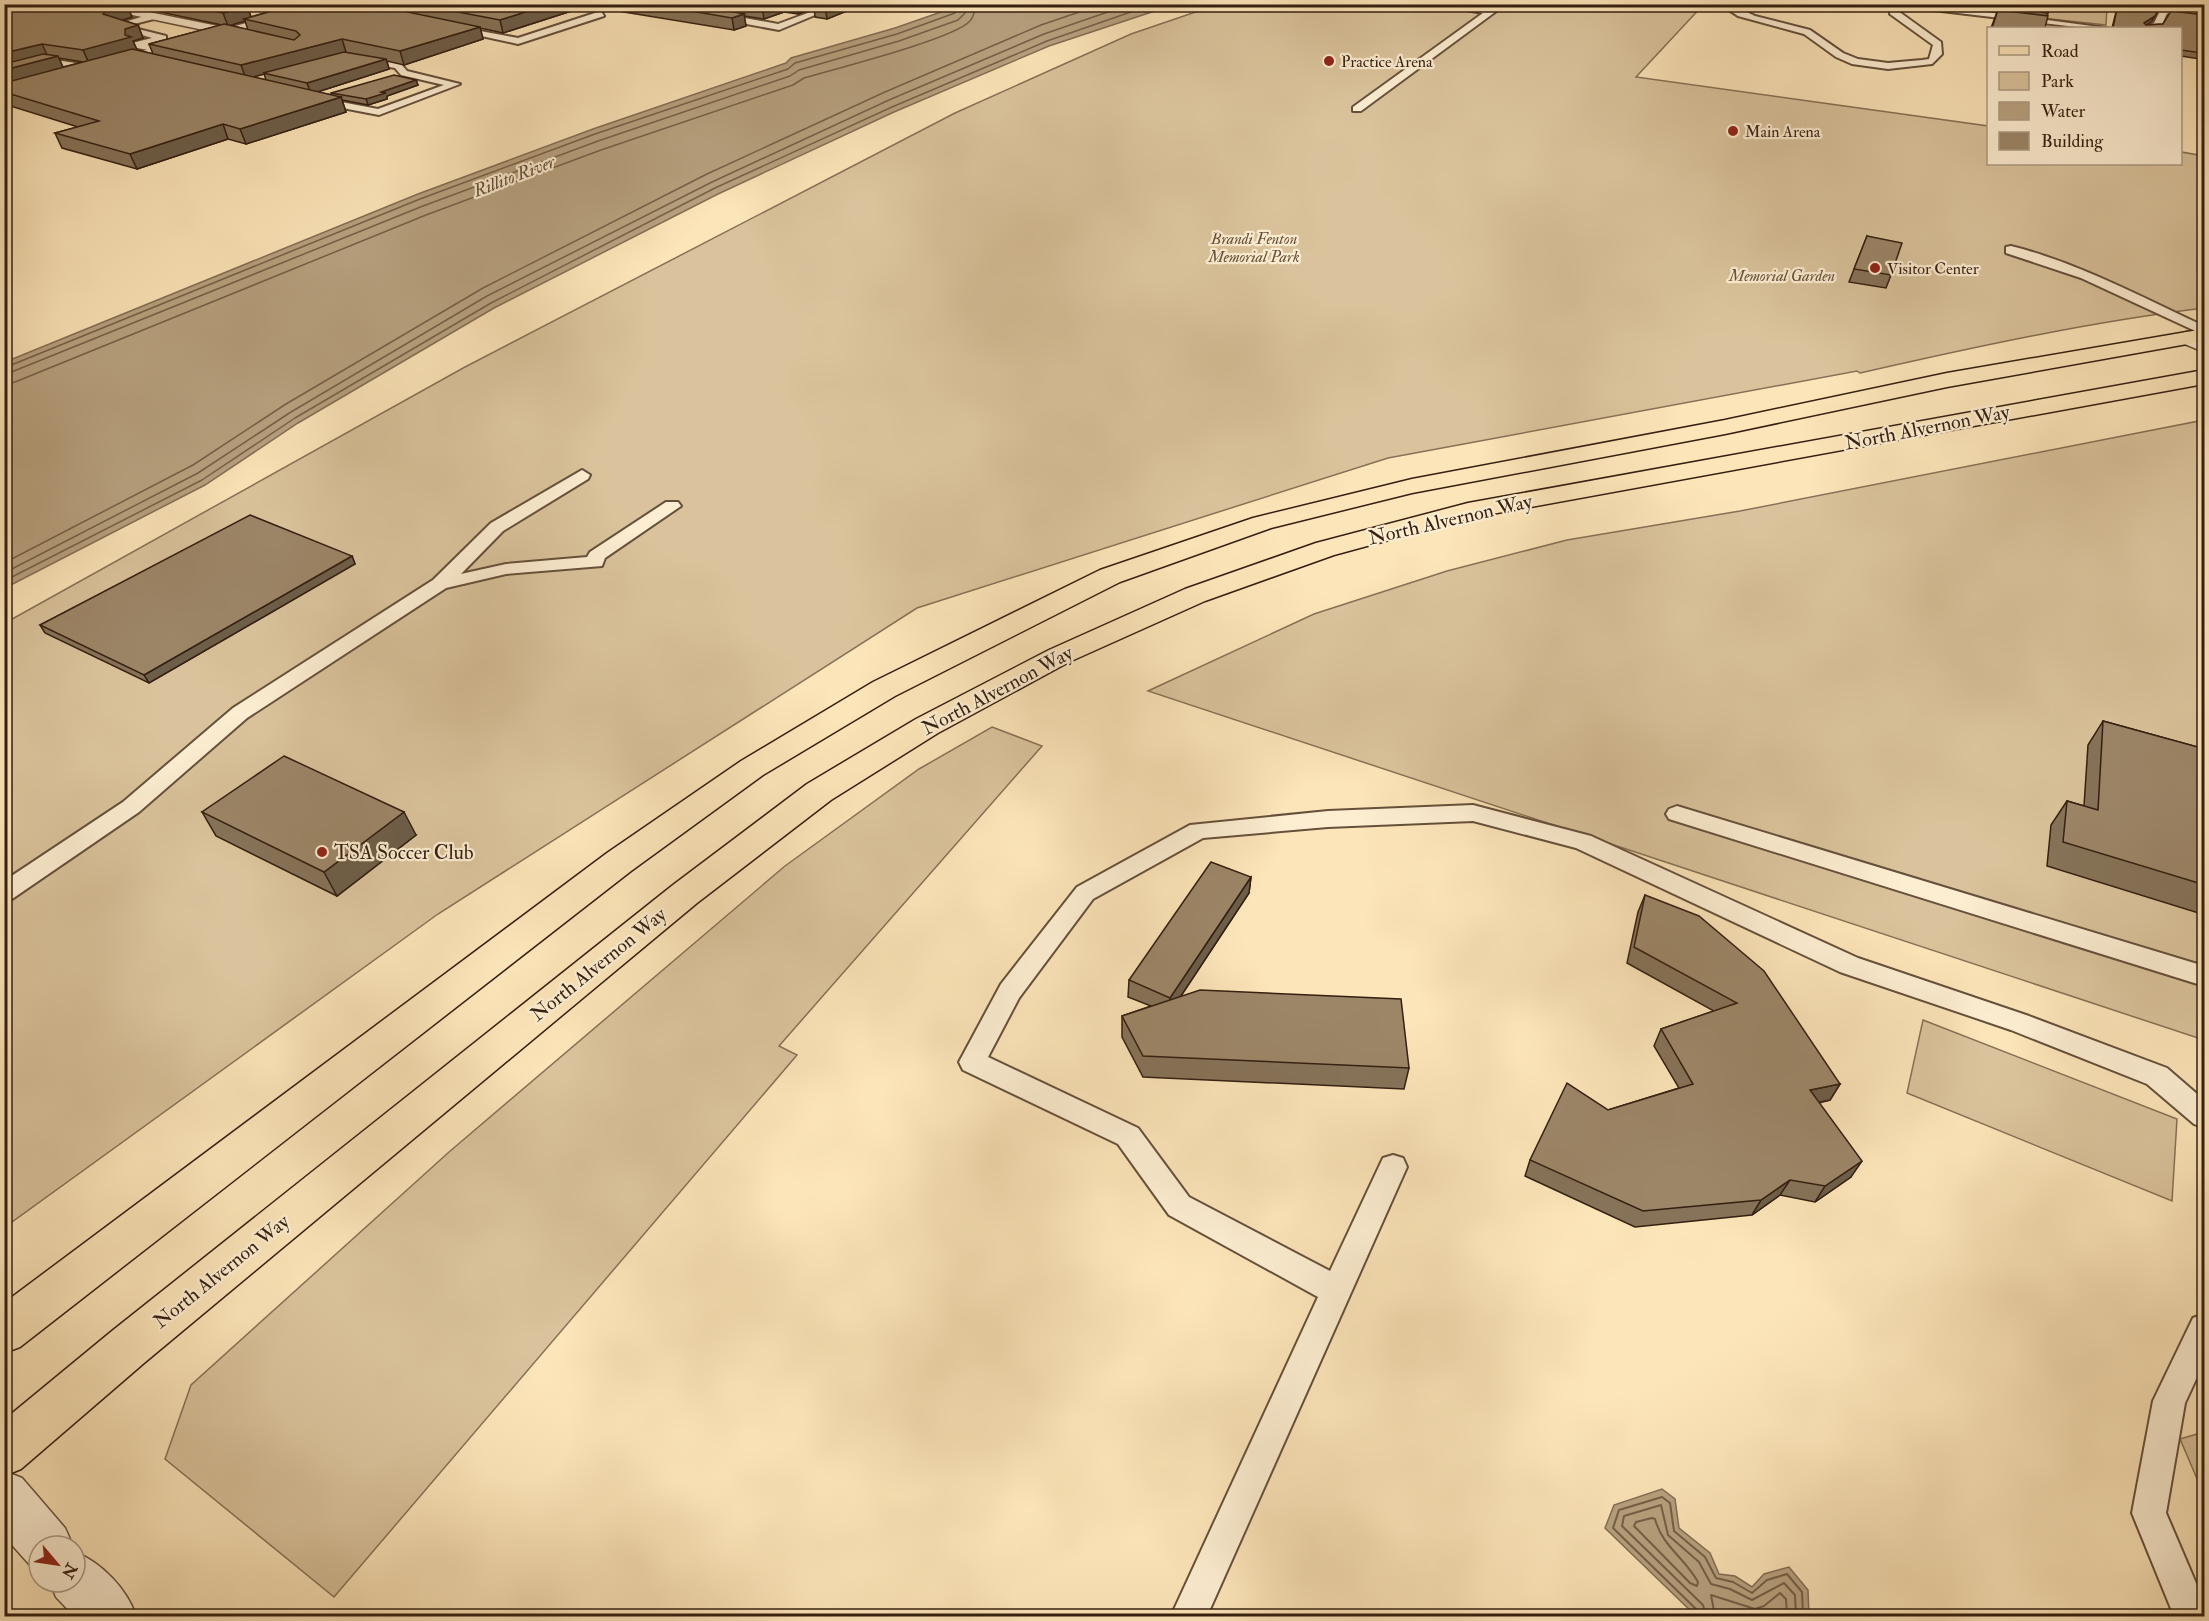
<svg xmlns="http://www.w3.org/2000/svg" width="2209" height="1621" font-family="'IM FELL Double Pica',serif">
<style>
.green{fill:#dac39c;stroke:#877156;stroke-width:1.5}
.water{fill:#b8a280;stroke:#836e54;stroke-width:1.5}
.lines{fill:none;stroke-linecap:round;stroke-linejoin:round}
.shore-far1{stroke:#766048;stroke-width:1.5}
.shore{stroke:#766048;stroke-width:2}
.service-casing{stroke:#66503b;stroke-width:4}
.minor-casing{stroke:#66503b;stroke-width:3}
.tertiary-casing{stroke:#66503b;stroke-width:3}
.primary-casing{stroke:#341f11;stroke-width:3}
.service{fill:#fdeed2;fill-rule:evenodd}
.minor{fill:#fdeed2;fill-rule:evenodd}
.tertiary{fill:#fdeed2;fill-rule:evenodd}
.primary{fill:#fce5b9;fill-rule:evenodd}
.wall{fill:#867359;stroke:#341f11;stroke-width:1.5;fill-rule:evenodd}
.shaded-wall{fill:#6d5e49;stroke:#341f11;stroke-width:1.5}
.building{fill:#9c8668;stroke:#341f11;stroke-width:1.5}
.poi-dot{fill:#8f2418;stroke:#fdeed2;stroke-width:2}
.labels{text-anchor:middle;stroke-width:4.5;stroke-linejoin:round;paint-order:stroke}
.far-poi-label{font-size:16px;fill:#341f11;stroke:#fdeed2;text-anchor:start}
.far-park-label{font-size:16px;font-style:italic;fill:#66503b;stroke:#fdeed2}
.far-water-label{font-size:18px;font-style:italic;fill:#624d38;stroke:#fdeed2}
.street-label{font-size:20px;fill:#341f11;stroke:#fdeed2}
.poi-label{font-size:20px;fill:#341f11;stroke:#fdeed2;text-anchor:start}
</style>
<rect width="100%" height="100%" fill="#fce5b9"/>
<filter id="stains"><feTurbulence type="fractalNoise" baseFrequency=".00333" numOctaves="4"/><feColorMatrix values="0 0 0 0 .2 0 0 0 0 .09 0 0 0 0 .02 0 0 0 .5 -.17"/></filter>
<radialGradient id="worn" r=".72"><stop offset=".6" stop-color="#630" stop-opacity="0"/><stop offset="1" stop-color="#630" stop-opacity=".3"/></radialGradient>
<g class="green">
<path d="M1704 4 1636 77 1988 126V164H2180L2181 152 2204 156V308C2089 322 1974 347 1860 373L1857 371 1388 458 917 608 438 914 5 1227V623L465 367 955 113 1131 34 1216 5Z"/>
<path d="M2086 4 2107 7 2106 25 1923 5Z"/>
<path d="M2204 420V1040L1148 691 1314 614 1447 571 1567 540 1740 511Z"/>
<path d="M992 727 1042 746 779 1046 797 1055 334 1597 165 1459 191 1385 449 1152 785 866 919 769Z"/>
<path d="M1923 1020 2177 1119 2172 1201 1907 1093Z"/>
<path d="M2204 1432V1495L2180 1439Z"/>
</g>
<g class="water">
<path d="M961 5H1173L1049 46 894 112 718 194 494 308 298 423 205 485 5 588V362L418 194 593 129 786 63 791 58 895 28Z"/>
<path d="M1662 1489 1675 1499 1679 1528 1710 1553 1719 1574 1735 1576 1752 1587 1764 1574 1789 1567 1808 1590 1809 1616H1696L1605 1528 1614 1505Z"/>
</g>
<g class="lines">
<g class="shore-far1">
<path d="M4 368 420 199 595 134 788 69 795 63 897 34 955 13 960 4"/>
<path d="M4 375 423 206 598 141 790 76 799 70 899 41 958 20 965 13 967 4"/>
<path d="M4 384 15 382 426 215 601 150 793 85 804 78C834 69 954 39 970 21 974 17 975 9 976 4"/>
<path d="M4 563 193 465 286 404 483 288 707 174 885 92 1041 25 1103 4"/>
<path d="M4 573 198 473 291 412 487 296 712 182 889 100 1044 34 1131 4"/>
<path d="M4 581 202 480 295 418 491 303 715 188 892 107 1047 41 1154 4"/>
</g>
<g class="shore">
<path d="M1652 1518 1655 1519C1662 1546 1685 1558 1698 1582L1697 1586 1690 1583 1634 1526 1636 1522Z"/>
<path d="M1699 1616 1697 1610 1613 1528 1619 1510 1662 1497 1670 1503 1674 1531 1705 1557 1716 1578 1733 1582 1752 1593 1767 1580 1787 1574 1802 1592 1803 1616"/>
<path d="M1706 1616 1703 1605 1622 1526 1624 1516 1661 1505 1668 1535 1699 1562 1711 1584 1730 1589 1752 1600 1784 1583 1795 1595 1796 1616"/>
<path d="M1715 1616 1711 1595 1755 1609 1764 1606 1780 1593 1786 1599 1787 1616"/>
</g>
<g class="service-casing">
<g id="service">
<path d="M676 4H689L684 7 778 24 813 11 789 4H808L827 10 779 30 671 10V6Z"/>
<path d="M1433 4 1489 9 1496 4H1506L1361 111H1353V107L1483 13Z"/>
<path d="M1720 4H1730L1755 16 1810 30 1843 53 1858 59 1888 63 1922 60 1929 59 1933 45 1890 14 1891 4H1925L2107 28H2085L1899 6 1898 11 1941 42 1942 54 1932 64 1888 69 1852 64 1836 57 1804 34 1738 16Z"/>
<path d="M2162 7 2169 9 2161 27 2144 28 2154 23Z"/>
<path d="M601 11 604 16 518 44 449 29 453 26 518 38Z"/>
<path d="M151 14 154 15V19L126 26 166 36V40L147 45 164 49V53L132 47V43L152 38 111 26Z"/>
<path d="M358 56 401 64 407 71 460 84 379 115 311 102 310 100 315 97 378 109 444 85 401 75 395 68 355 61 353 59Z"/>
<path d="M49 59 95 66 100 69 95 72 49 65 4 77V71Z"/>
<path d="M2011 246C2079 263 2141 297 2204 326V335L2081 278 2006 253V247Z"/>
<path d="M582 470 590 475 588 479 503 531 461 574 506 564 587 557 590 552 666 502H678L681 506 605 558 602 566 506 574 446 588 247 718 139 812 12 899 4 902V881L123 802 233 708 433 580 491 523Z"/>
<path d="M1473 805 1591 836 1858 958 2029 1016 2167 1068 2204 1100V1128L2194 1124 2147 1084 2011 1030 1840 972 1576 848 1473 821 1328 827 1203 838 1093 899 1019 998 988 1057 1138 1128 1189 1197 1330 1271 1383 1158 1393 1155 1403 1158 1407 1167 1207 1616H1171L1318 1297 1169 1215 1118 1144 963 1070 959 1062 1001 984 1077 887 1190 825 1328 811Z"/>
<path d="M1677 806 2204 966V986L1669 819 1666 814 1669 809Z"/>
<path d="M2204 1314V1362L2185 1403 2166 1513 2204 1602V1616H2174L2132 1513 2153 1401 2193 1318Z"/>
</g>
</g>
<g class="minor-casing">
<g id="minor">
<path d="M80 4H109L228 28 316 4H338L107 69 102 68V62L213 32Z"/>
<path d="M2115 4H2157L2204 10V18L2121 8Z"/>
<path d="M4 1471 22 1478 65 1528 73 1546H39V1569L29 1564 4 1536Z"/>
<path d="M75 1552C102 1563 127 1589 136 1616H74L56 1597 50 1582H75Z"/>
</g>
</g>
<g class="tertiary-casing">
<path id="tertiary" d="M2187 332 2204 338V352L2180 342 2177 338 2180 334Z"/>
</g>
<g class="primary-casing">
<g id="primary">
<path d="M2204 329V341L1947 387 1725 434 1412 493 1271 528 1120 582 895 696 763 775 631 871 20 1347 4 1353V1303L607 853 741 761 873 682 1100 570 1253 518 1412 479 1725 420 1947 373Z"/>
<path d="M2204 370V384L1470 518 1334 555 1205 601 1069 662 938 733 831 800 697 903 144 1363 21 1469 4 1476V1420L112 1331 673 885 807 784 916 719 1049 650 1185 589 1316 543 1468 503Z"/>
</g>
</g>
<use href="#service" class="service"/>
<use href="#minor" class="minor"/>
<use href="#tertiary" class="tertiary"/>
<use href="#primary" class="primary"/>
</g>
<g class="wall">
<path d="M4 4H286L287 7 296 4H805L806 11 798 14 784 12 764 19 744 16 746 26 734 30 587 6 503 33 480 28 483 39 404 65 387 61 389 69 317 92 332 95 331 93 416 80 418 85 387 96V99L368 105 342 100 346 112 246 144 228 139 137 169 62 148 55 133 78 127 4 104ZM127 5 222 25 149 44 153 54 137 50 133 41 143 38 138 25 122 20 132 17ZM248 8 268 12 251 17ZM245 21 248 30 230 25ZM59 58 83 62 63 67ZM264 74 266 80 253 77Z"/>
<path d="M864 4 827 19 815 17 814 5Z"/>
<path d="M2000 4 2048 13 2047 16 1991 28Z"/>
<path d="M2118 4H2128L2158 10 2152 21 2146 25 2163 24 2171 11 2205 15 2202 53 2200 59 2181 56V28H2112Z"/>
<path d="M2179 4H2204L2203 8Z"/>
<path d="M1867 236 1891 275 1886 288 1849 282Z"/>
<path d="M352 556 355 564 149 683 45 633 40 625 162 562Z"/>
<path d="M2103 721 2205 749V915L2047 866 2051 825 2067 801 2084 806 2088 745Z"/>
<path d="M202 812 416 835 337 896 216 836Z"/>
<path d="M1251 877 1249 893 1181 996 1409 1068 1404 1089 1143 1077 1122 1037V1016L1151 1006 1128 997 1129 980Z"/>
<path d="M1645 895 1840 1084 1830 1100 1819 1103 1851 1177 1815 1202 1780 1195 1752 1215 1635 1227 1525 1176 1530 1160 1608 1110 1679 1088 1654 1046 1661 1029 1714 1011 1627 963 1638 912Z"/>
</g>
<g class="shaded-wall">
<path d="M271 4H286L288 9 274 13Z"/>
<path d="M550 4H586L587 6 503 33 500 20Z"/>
<path d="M769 4H783L784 12 764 19 762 7Z"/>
<path d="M796 4H805L806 11 798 14Z"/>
<path d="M831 4H864L827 19 825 7Z"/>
<path d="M127 5 132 17 110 24 103 14 105 11Z"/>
<path d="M247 7 252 19H244L245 21 228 26 223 13Z"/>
<path d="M744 14 746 26 734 30 732 18Z"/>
<path d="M2155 16 2152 21 2142 28 2144 23Z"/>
<path d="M138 25 143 38 133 41 137 50 89 63 83 50 125 29Z"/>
<path d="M480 27 483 39 404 65 400 51Z"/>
<path d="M342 39 346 52 246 79 241 65Z"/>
<path d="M42 44 48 57 4 69V53Z"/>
<path d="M58 56 64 70 4 86V70Z"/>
<path d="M386 59 389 69 311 94 307 83Z"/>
<path d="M416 80 418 85 387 96V99L368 105 366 99 381 92Z"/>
<path d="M341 97 346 112 246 144 240 129Z"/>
<path d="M223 124 228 139 137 169 130 154Z"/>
<path d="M352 556 355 564 149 683 144 675Z"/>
<path d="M404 812 416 835 337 896 324 872Z"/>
<path d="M1251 877 1249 893 1169 1014 1170 998Z"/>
<path d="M1840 1084 1830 1100 1800 1106 1810 1090Z"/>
<path d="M1862 1161 1851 1177 1815 1202 1825 1186Z"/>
<path d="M1790 1180 1780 1195 1752 1215 1761 1200Z"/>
</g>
<g class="building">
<path d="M4 4H125L127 5 105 11 103 14 138 25 125 29V35L131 37 83 50 42 44 4 53Z"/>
<path d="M179 4H237L247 7 223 13Z"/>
<path d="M296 4H369L480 27 400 51 342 39 241 65 149 44 224 24 294 40 300 35 296 31 244 19Z"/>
<path d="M416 4H550L500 20Z"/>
<path d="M650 4H694L744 14 732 18Z"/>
<path d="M750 4H769L762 7Z"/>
<path d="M814 4H831L825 7Z"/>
<path d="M2000 4H2050L2048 13 1999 6Z"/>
<path d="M2118 4H2128L2158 10 2155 16 2144 23 2146 25 2163 24 2171 11 2205 15 2202 53 2181 50V28H2113Z"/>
<path d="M1998 10 2048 16 2045 28H1992Z"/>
<path d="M132 49 341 97 240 129 223 124 130 154 55 133 99 121 4 92V83Z"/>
<path d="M344 52 386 59 307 83 263 73Z"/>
<path d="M43 54 58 56 4 70V64Z"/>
<path d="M394 75 416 80 381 92 386 93 366 99 331 93Z"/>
<path d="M1867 236 1902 243 1891 275 1854 269Z"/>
<path d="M250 515 352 556 144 675 40 625Z"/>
<path d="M2103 721 2205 749V885L2063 842 2067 801 2098 810Z"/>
<path d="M284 756 404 812 324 872 202 812Z"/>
<path d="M1211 862 1251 877 1170 998 1129 980Z"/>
<path d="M1645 895 1699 916 1764 971 1840 1084 1810 1090 1862 1161 1825 1186 1790 1180 1761 1200 1643 1211 1530 1160 1567 1083 1608 1110 1693 1084 1661 1029 1737 1003 1634 947Z"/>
<path d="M1200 990 1401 999 1409 1068 1143 1056 1122 1016Z"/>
</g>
<g class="poi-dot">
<circle cx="1329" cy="61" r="6"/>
<circle cx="1733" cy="131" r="6"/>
<circle cx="1875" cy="268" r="6"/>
<circle cx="322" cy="852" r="6"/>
</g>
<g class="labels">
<g class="far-poi-label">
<text x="1341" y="67">Practice Arena</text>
<text x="1745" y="137">Main Arena</text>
<text x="1887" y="274">Visitor Center</text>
</g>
<g class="far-park-label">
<text x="1254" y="244">Brandi Fenton<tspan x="1254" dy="18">Memorial Park</tspan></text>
<text x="1782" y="281">Memorial Garden</text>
</g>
<g class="far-water-label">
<text transform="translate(514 176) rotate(-21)" y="6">Rillito River</text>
</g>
<g class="street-label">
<text transform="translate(1927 427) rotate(-11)" y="7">North Alvernon Way</text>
<text transform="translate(1450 519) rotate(-13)" y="7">North Alvernon Way</text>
<text transform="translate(997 690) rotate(-28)" y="7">North Alvernon Way</text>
<text transform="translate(598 964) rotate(-39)" y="7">North Alvernon Way</text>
<text transform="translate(221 1271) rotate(-39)" y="7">North Alvernon Way</text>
</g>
<g class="poi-label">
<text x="334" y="859">TSA Soccer Club</text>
</g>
</g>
<rect width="2209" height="1621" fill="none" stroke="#fce5b9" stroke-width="24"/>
<rect x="6" y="6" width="2197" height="1609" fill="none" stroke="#341f11" stroke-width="3"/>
<rect x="12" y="12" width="2185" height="1597" fill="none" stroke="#341f11" stroke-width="1.5"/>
<rect x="1987" y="27" width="195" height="138" fill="#fdeed2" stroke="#ad9b85" stroke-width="1.5"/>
<rect x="1999" y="46" width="30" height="9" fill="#fce5b9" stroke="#ad9b85" stroke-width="1.5"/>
<text x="2041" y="57" font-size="18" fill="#341f11">Road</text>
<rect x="1999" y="72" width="30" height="18" fill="#dac39c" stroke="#ad9b85" stroke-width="1.5"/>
<text x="2041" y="87" font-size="18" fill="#341f11">Park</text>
<rect x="1999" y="102" width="30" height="18" fill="#b8a280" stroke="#ad9b85" stroke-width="1.5"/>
<text x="2041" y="117" font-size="18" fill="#341f11">Water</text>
<rect x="1999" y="132" width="30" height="18" fill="#9c8668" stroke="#ad9b85" stroke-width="1.5"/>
<text x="2041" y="147" font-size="18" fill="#341f11">Building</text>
<g transform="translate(57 1564) rotate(119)"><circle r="28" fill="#fdeed2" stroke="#ad9b85" stroke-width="1.5"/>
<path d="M0-4.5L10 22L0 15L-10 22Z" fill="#8f2418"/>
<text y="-9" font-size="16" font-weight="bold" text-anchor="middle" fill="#341f11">N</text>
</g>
<rect width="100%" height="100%" filter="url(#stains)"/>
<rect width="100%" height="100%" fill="url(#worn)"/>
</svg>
